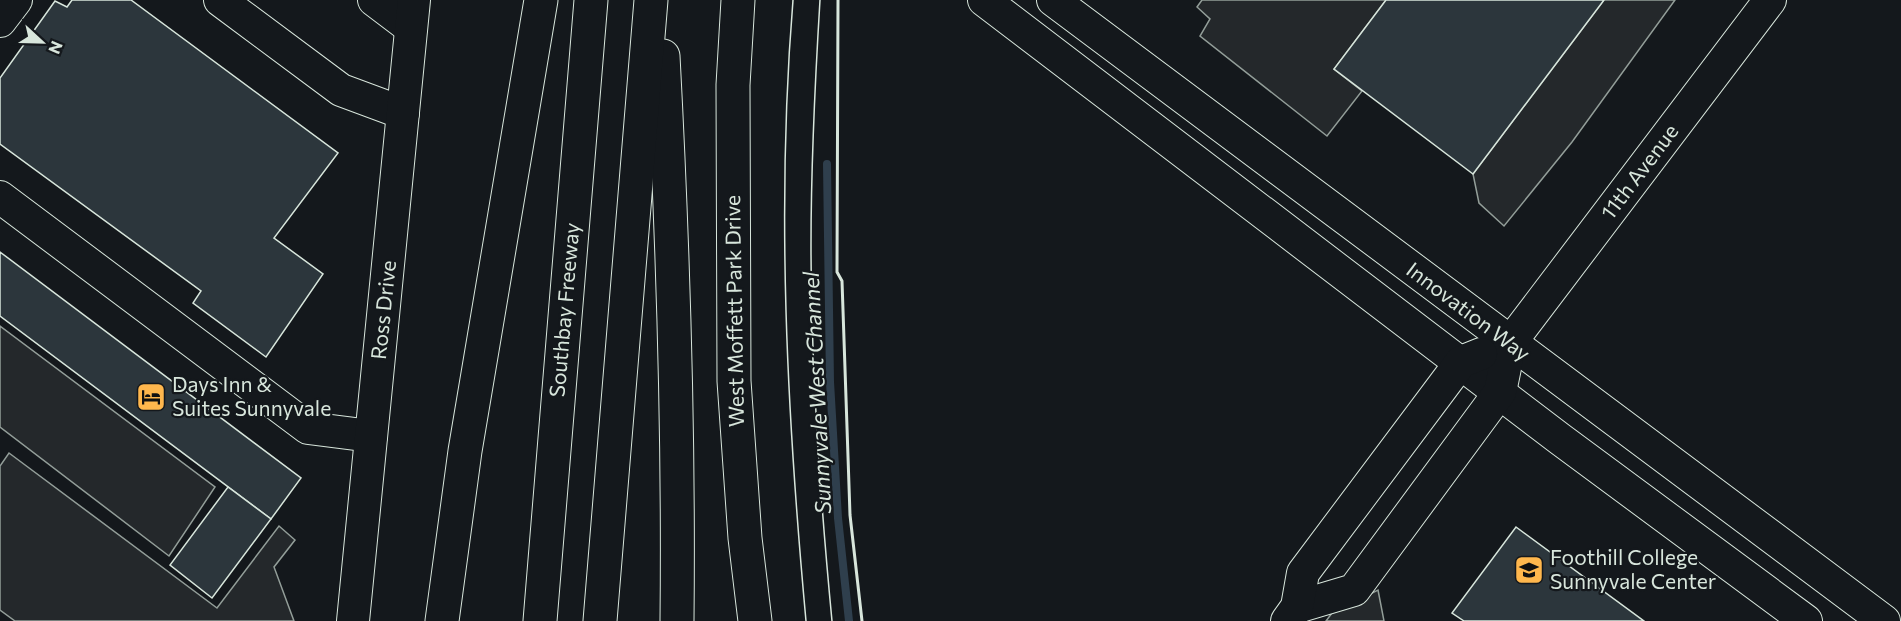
<svg xmlns="http://www.w3.org/2000/svg" width="1901" height="621" font-family="Commissioner,sans-serif">
<style>
.parking{fill:#24282b;stroke:#939e99;stroke-width:1.5}
.lines{fill:none;stroke-linecap:round;stroke-linejoin:round}
.stream{stroke:#2f3f4d;stroke-width:8}
.building{fill:#2c363c;stroke:#d8e6dc;stroke-width:1.5}
.minor-casing{stroke:#d8e6dc;stroke-width:34}
.major-casing{stroke:#d8e6dc;stroke-width:35}
.highway-casing{stroke:#d8e6dc;stroke-width:35}
.minor{stroke:#14181c;stroke-width:32}
.major{stroke:#14181c;stroke-width:33}
.highway{stroke:#14181c;stroke-width:33}
.tram{stroke:#d8e6dc;stroke-width:1.5}
.wall{stroke:#d8e6dc;stroke-width:3}
.labels{text-anchor:middle;stroke-width:4.5;stroke-linejoin:round;paint-order:stroke}
.street-label{font-size:21px;fill:#d8e6dc;stroke:#14181c}
.poi-label{font-size:21px;fill:#d8e6dc;stroke:#14181c;text-anchor:start}
.water-label{font-size:22px;font-style:italic;fill:#d8e6dc;stroke:#14181c}
</style>
<rect width="100%" height="100%" fill="#14181c"/>
<g class="parking">
<path d="M1202 0H1386L1334 69 1362 91 1327 136 1200 36 1210 19 1197 7Z"/>
<path d="M1604 0H1675L1572 142 1504 226 1479 203 1473 174Z"/>
<path d="M0 326 215 487 169 556 0 427Z"/>
<path d="M9 453 217 608 279 526 295 540 274 567 294 621H15L0 610V466Z"/>
<path d="M1378 590 1384 621H1326L1332 613Z"/>
</g>
<g class="lines">
<path class="stream" d="M827 164 830 382 838 518 849 621"/>
</g>
<g class="building">
<path d="M72 0H131L338 153 274 238 323 274 266 357 193 303 201 291 0 144V78L55 1 67 7Z"/>
<path d="M1386 0H1604L1473 174 1334 69Z"/>
<path d="M0 252 301 478 271 519 0 316Z"/>
<path d="M228 487 271 519 212 598 170 565Z"/>
<path d="M1516 527 1644 621H1464L1452 613Z"/>
</g>
<g class="lines">
<g class="minor-casing">
<g id="minor">
<path d="M220 0 341 90 403 113"/>
<path d="M374 0 411 28"/>
<path d="M984 0 1560 439 1806 621"/>
<path d="M1053 0 1884 621"/>
<path d="M0 21 16 0"/>
<path d="M0 197 308 428 371 436"/>
<path d="M1297 607 1354 590 1500 392 1510 343 1770 0"/>
<path d="M353 621 414 0"/>
<path d="M1287 621 1297 607 1303 573 1461 362 1481 354"/>
</g>
</g>
<g class="major-casing">
<path id="major" d="M738 0 733 85 734 381 745 538 755 621"/>
</g>
<g class="highway-casing">
<g id="highway">
<path d="M663 56C673 244 679 433 677 621"/>
<path d="M442 621 465 451 541 0"/>
<path d="M540 621 591 0"/>
<path d="M600 621 651 0"/>
</g>
</g>
<use href="#minor" class="minor"/>
<use href="#major" class="major"/>
<use href="#highway" class="highway"/>
<g class="tram">
<path d="M793 0C776 207 787 415 806 621"/>
<path d="M820 0C815 82 811 163 811 245 811 370 820 496 832 621"/>
</g>
<path class="wall" d="M838 0 837 272 842 281 850 515 862 621"/>
</g>
<defs>
<g id="hotel-square" transform="scale(1.5)"><rect x="-9" y="-9" width="18" height="18" rx="4" fill="#ffb74d" stroke="#14181c"/><path d="M-6-4.5h1.5V1H6V5H4.5V3h-9V5H-6ZM-4 0a1.8 1.8 0 1 1 3.6 0ZM.5 0V-2.5h3Q6-2.5 6 0Z" fill="#111"/></g>
<g id="university-square" transform="scale(1.5)"><rect x="-9" y="-9" width="18" height="18" rx="4" fill="#ffb74d" stroke="#14181c"/><path d="M0-5L7-2L0 1L-7-2ZM-4 1L0 2.5L4 1V4Q0 6-4 4Z" fill="#111"/></g>
</defs>
<g fill-rule="evenodd">
<use href="#hotel-square" x="151" y="397"/>
<use href="#university-square" x="1529" y="570"/>
</g>
<g class="labels">
<g class="street-label">
<text transform="translate(1640 172) rotate(-53)" y="7">11th Avenue</text>
<text transform="translate(384 310) rotate(-84)" y="7">Ross Drive</text>
<text transform="translate(565 310) rotate(-85)" y="7">Southbay Freeway</text>
<text transform="translate(735 311) rotate(-91)" y="7">West Moffett Park Drive</text>
<text transform="translate(1468 312) rotate(37)" y="7">Innovation Way</text>
</g>
<g class="poi-label">
<text x="172" y="392">Days Inn &amp;<tspan x="172" dy="24">Suites Sunnyvale</tspan></text>
<text x="1550" y="565">Foothill College<tspan x="1550" dy="24">Sunnyvale Center</tspan></text>
</g>
<g class="water-label">
<text transform="translate(817 393) rotate(-93)" y="8">Sunnyvale West Channel</text>
</g>
</g>
<g transform="translate(42 42) rotate(112)" stroke="#14181c" stroke-width="4.5" paint-order="stroke">
<path d="M0-4.5L10 22L0 15L-10 22Z" fill="#d8e6dc"/>
<text y="-9" font-size="16" font-weight="bold" text-anchor="middle" fill="#d8e6dc">N</text>
</g>
</svg>
